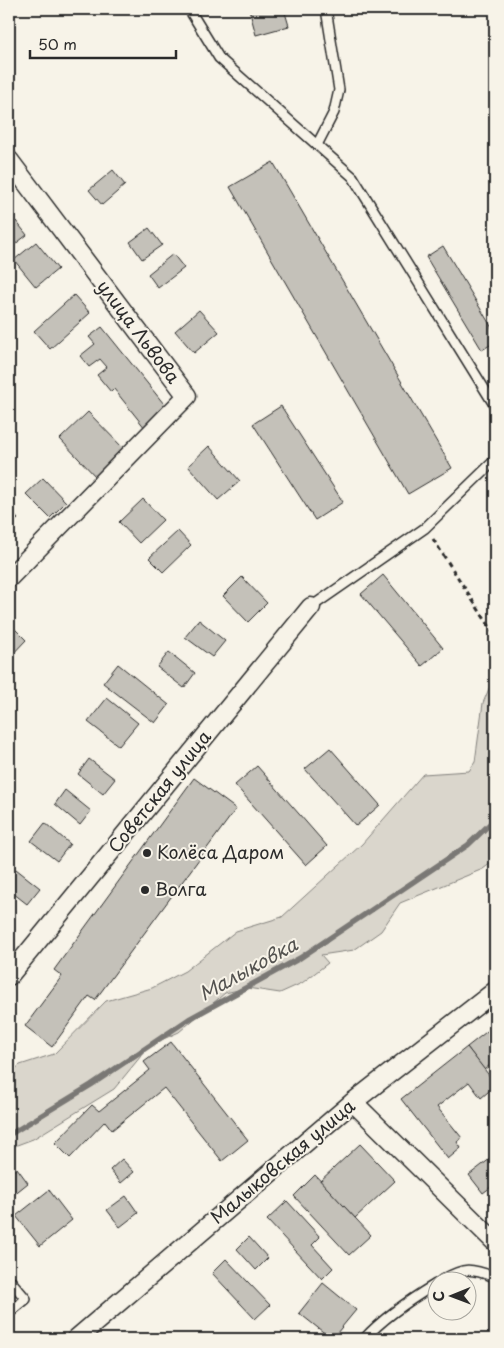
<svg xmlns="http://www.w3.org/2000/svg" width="504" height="1348" font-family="'Playpen Sans',sans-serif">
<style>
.green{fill:#dad6cc;stroke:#82807c}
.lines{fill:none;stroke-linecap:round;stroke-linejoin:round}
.stream{stroke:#7a7874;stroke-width:5.5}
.building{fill:#c4c1b9;stroke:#2b2b2b}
.lane-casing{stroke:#2b2b2b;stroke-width:12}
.street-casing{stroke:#2b2b2b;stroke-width:21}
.path{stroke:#2b2b2b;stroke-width:3;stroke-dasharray:5 4;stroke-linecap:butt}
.lane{stroke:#f7f3e8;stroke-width:9}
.street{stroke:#f7f3e8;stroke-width:18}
.poi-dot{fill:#2b2b2b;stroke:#f7f3e8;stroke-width:2}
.labels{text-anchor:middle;stroke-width:4;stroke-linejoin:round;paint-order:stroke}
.street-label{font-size:18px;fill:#2b2b2b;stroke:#f7f3e8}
.poi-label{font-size:18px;fill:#2b2b2b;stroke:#f7f3e8;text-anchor:start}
.water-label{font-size:19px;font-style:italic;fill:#53524f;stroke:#f7f3e8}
</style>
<rect width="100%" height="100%" fill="#f7f3e8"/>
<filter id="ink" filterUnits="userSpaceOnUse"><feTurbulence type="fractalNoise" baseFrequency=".02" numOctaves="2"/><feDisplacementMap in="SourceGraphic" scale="10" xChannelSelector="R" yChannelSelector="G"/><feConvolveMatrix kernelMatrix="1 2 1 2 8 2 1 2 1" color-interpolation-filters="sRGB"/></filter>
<g filter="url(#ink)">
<path class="green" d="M493 679H495V860L483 869 400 903 381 931 354 950 321 955 328 963 302 983 280 993 247 988 225 993 179 1032 150 1045 114 1089 33 1139 9 1148V1074L20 1065 54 1054 106 1001 152 988 185 971 236 931 282 917 362 844 423 774 469 771 475 762 483 703Z"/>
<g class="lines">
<path class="stream" d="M9 1135 91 1085 189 1019 300 958 468 845 495 819"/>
</g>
<g class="building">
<path d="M249 9H284L289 26 256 35Z"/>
<path d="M273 162 452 468 408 494 230 187Z"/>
<path d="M113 170 125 185 102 205 89 190Z"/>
<path d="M16 221 27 235 9 249V227Z"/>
<path d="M149 228 162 245 142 259 130 242Z"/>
<path d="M36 242 58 269 36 287 14 260Z"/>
<path d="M443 246 495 333V342L482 350 426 257Z"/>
<path d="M173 254 184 268 158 288 148 274Z"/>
<path d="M74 295 90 313 50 349 34 331Z"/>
<path d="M199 310 219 332 194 353 175 331Z"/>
<path d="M102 327 168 409 145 428 114 389 111 392 97 375 107 367 100 359 89 367 80 356 95 344 89 337Z"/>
<path d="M281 406 343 502 315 520 253 424Z"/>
<path d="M88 412 125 450 97 478 60 439Z"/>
<path d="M209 446 240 481 218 500 188 466Z"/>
<path d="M43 478 66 502 50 518 26 494Z"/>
<path d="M143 499 163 520 139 543 119 522Z"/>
<path d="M9 509 18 519 9 527Z"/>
<path d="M178 531 191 545 163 572 149 558Z"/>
<path d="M383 575 443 648 422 666 361 594Z"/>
<path d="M242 577 267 603 248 622 223 596Z"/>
<path d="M199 620 225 641 212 657 185 637Z"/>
<path d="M9 623 26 640 9 658Z"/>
<path d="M169 652 195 673 184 688 157 667Z"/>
<path d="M118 664 169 705 155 723 103 683Z"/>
<path d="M107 698 138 723 119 746 88 722Z"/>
<path d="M330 748 380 805 356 826 305 769Z"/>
<path d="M89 759 115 779 103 794 78 774Z"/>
<path d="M257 766 327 846 306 865 235 785Z"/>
<path d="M194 778 236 809 95 1000 89 996 52 1047 25 1026 62 976 54 970Z"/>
<path d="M65 790 91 811 80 825 55 804Z"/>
<path d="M45 823 70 844 57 861 31 841Z"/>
<path d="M16 869 40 888 27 904 9 890V878Z"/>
<path d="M495 1025V1061L484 1070 467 1047Z"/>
<path d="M171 1042 248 1140 222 1161 164 1088 112 1130 105 1121 70 1158 55 1143 92 1105 99 1111 150 1070 144 1062Z"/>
<path d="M467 1047 495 1083V1086L481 1098 469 1082 437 1107 462 1138 457 1142 461 1148 448 1159 401 1099Z"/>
<path d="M360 1144 395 1181 355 1218 320 1181Z"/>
<path d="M495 1155V1184L483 1193 469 1175Z"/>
<path d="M122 1159 134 1172 121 1183 110 1170Z"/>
<path d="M17 1168 28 1183 13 1195 9 1190V1174Z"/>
<path d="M315 1175 371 1235 349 1255 294 1196Z"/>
<path d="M49 1190 72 1220 40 1246 16 1216Z"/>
<path d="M126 1196 138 1213 120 1227 107 1210Z"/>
<path d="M287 1201 320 1237 312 1245 333 1268 322 1279 267 1220Z"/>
<path d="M249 1237 268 1258 256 1270 237 1249Z"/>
<path d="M226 1259 270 1305 255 1319 212 1273Z"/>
<path d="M323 1283 356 1310 332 1339 299 1313Z"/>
</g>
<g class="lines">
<g class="lane-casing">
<g id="lane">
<path d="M189 9 219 58 353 177 495 406"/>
<path d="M317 145 334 112 339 90 326 9"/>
<path d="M311 607 425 528 495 460"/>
<path d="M9 1279 26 1299 9 1313"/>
<path d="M442 1280C465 1267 470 1268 495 1277"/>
<path d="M364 1339C384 1317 411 1299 436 1284"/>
</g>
</g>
<g class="street-casing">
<g id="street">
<path d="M9 160 187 396 9 578"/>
<path d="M9 976 311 607"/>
<path d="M353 1102 495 1242"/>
<path d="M76 1339 353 1102 495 991"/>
</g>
</g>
<path class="path" d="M433 539 495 635"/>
<use href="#lane" class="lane"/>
<use href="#street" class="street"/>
</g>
</g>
<g class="poi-dot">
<circle cx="147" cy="853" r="5"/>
<circle cx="145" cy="890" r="5"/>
</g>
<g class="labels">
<g class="street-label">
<text transform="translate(138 332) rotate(53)" y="6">улица Львова</text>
<text transform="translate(160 792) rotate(-51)" y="6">Советская улица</text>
<text transform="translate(283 1162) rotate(-40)" y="6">Малыковская улица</text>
</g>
<g class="poi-label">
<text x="157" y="859">Колёса Даром</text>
<text x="155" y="896">Волга</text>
</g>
<g class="water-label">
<text transform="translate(248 969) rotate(-29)" y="7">Малыковка</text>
</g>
</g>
<rect width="504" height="1348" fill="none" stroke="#f7f3e8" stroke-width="30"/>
<rect x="15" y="15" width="474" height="1318" fill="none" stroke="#2b2b2b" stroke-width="2" filter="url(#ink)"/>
<g transform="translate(452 1296) rotate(269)"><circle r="24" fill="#f7f3e8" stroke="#a5a39c"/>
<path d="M0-4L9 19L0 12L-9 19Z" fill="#2b2b2b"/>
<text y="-8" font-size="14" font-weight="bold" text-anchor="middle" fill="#2b2b2b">С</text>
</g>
<path d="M30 50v8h146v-8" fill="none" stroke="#2b2b2b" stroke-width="2.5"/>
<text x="38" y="50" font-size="15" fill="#2b2b2b" stroke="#f7f3e8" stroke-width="4" paint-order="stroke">50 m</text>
</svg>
